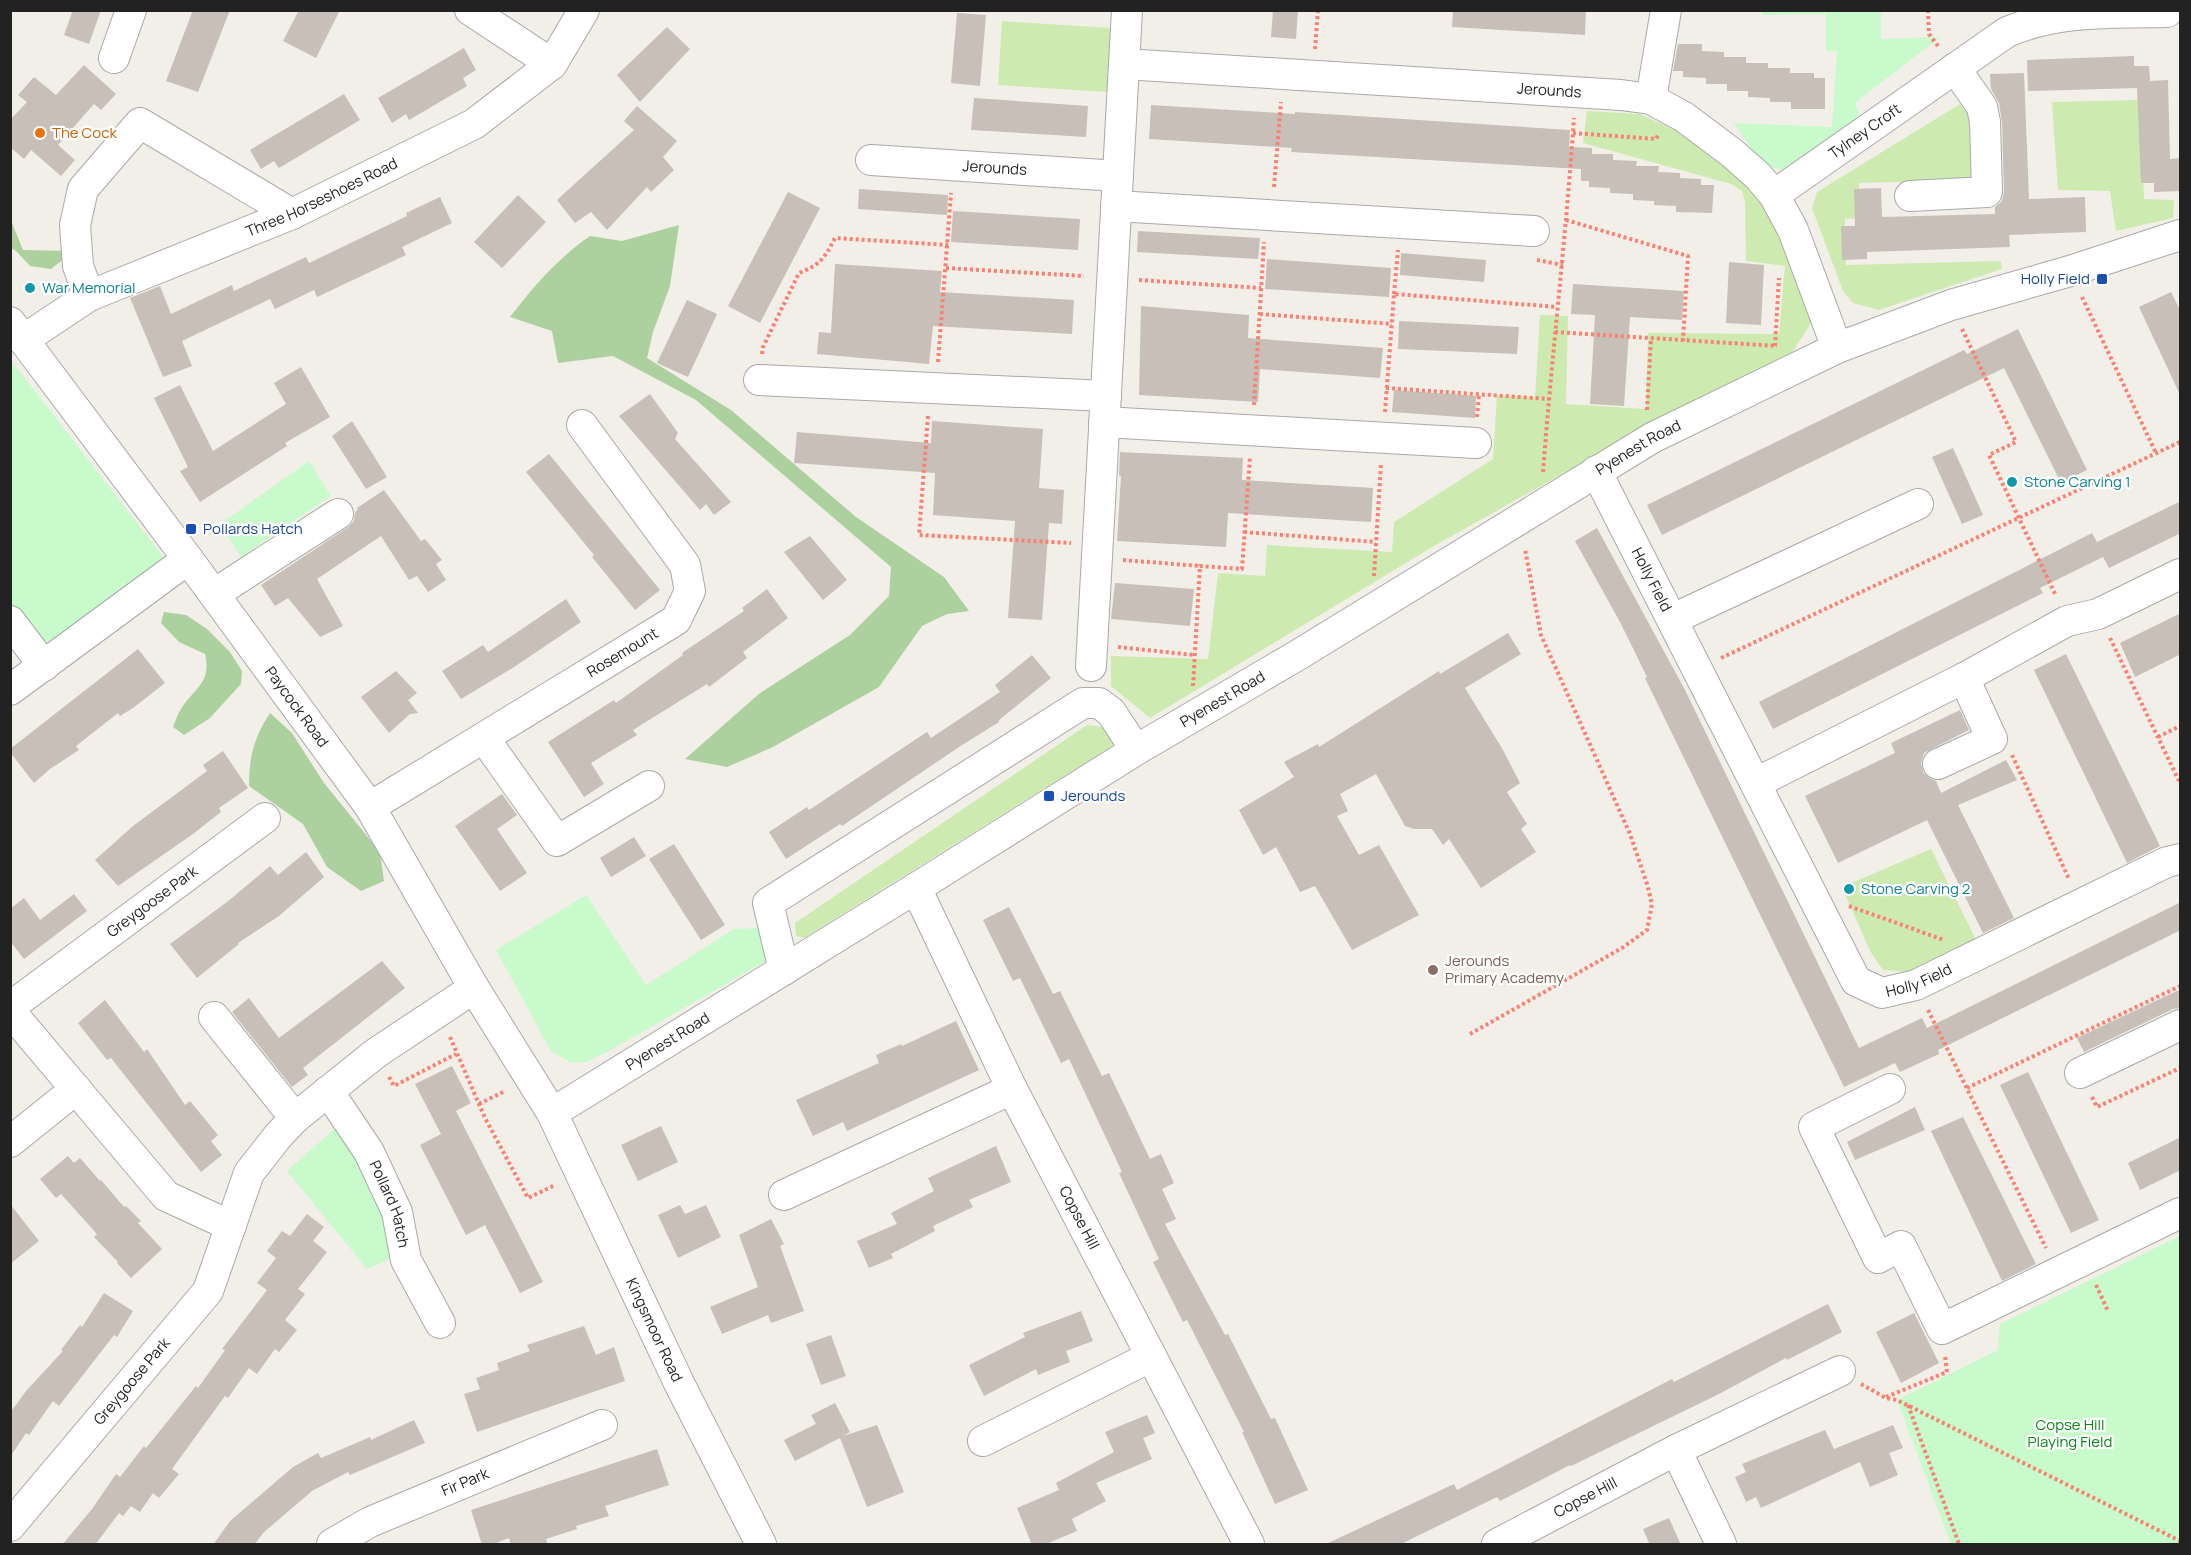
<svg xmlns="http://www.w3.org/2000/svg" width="2191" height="1555" font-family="Manrope,sans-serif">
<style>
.grass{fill:#cdebb0}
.forest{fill:#add19e}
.park{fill:#c8facc}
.building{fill:#c7bfb8}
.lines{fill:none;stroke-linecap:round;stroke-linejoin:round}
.minor-casing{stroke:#a9a9a9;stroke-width:32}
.path{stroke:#fa8072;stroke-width:4;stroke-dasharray:3 3;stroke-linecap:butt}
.minor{stroke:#fff;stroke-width:30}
.food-dot{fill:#e8710a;stroke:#fff;stroke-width:2}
.transit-dot{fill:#1a4fb4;stroke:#fff;stroke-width:2}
.culture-dot{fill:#0f9aa8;stroke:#fff;stroke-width:2}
.education-dot{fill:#8d6e63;stroke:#fff;stroke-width:2}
.labels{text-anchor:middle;stroke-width:4.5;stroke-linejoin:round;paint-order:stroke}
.street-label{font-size:15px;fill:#222;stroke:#fff}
.food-label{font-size:15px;fill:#c56008;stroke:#fff;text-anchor:start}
.transit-label{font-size:15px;fill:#164399;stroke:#fff;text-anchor:start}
.culture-label{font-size:15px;fill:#0d838f;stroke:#fff;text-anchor:start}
.education-label{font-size:15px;fill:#785e54;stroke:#fff;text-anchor:start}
.park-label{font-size:15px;fill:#0c8416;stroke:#fff}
</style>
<rect width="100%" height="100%" fill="#f2efe9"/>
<g class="grass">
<path d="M1002 21 1111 28 1107 92 998 85Z"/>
<path d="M2140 100 2144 199 2174 200 2173 218 2116 231 2110 191 2058 190 2052 102Z"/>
<path d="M1960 104 1980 131 1973 180 1859 183 1860 219 1845 218 1846 265 2001 261 2002 269 1879 310 1853 303 1843 291 1812 208 1817 192Z"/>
<path d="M1587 111 1640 114 1682 133 1746 183 1782 226 1813 320 1792 353 1580 464 1434 546 1150 718 1111 686V656L1208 659 1218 573 1265 576 1267 545 1392 552 1394 522 1493 459 1497 395 1535 397 1540 315 1568 316 1566 404 1646 409 1648 333 1779 334 1785 266 1746 261 1745 202 1742 191 1731 184 1583 143Z"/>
<path d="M1087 725 1105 727 1117 743 804 938 796 936 795 923Z"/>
<path d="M1931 849 1977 942 1911 972 1883 970 1870 951 1842 887Z"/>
</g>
<g class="forest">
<path d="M10 218 23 250 74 251 51 269 30 266 16 251 11 248Z"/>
<path d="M679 225 670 286 653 332 647 358 731 410 856 517 944 577 969 611 947 614 922 626 879 687 773 747 727 767 685 759 760 693 850 635 889 596 891 567 696 400 613 356 558 363 552 331 510 317C534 286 557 259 590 236L622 241Z"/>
<path d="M164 612 186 615 207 629 230 652 242 671 241 684 210 718 184 735 173 727C175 722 177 715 181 709 194 688 212 683 205 654L179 642 161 623Z"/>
<path d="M270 713 292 733 324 783 380 852 384 881 361 891 327 867 303 824 249 786C249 757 254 737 270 713Z"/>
</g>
<g class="park">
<path d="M1762 11H1881V39L1940 37 1855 103 1862 123 1793 172 1767 166 1752 150 1734 123 1832 127 1837 51H1826V14L1762 15Z"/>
<path d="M14 364 167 562 46 648 11 603 10 371Z"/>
<path d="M309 461 331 496 241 557 220 524Z"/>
<path d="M586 895 646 985 734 929 763 928 769 959 611 1050 586 1062H570L551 1051 496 950Z"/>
<path d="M340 1124 397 1212 400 1255 367 1269 287 1171Z"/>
<path d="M2180 1236V1544H1951L1897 1400 1998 1350 2000 1324Z"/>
</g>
<g class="building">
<path d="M73 10H101L89 44 64 35Z"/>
<path d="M193 10H230L198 92 166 81Z"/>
<path d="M299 10H340L316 58 283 41Z"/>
<path d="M1273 10H1298L1296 39 1271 37Z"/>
<path d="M1453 10H1586L1585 35 1452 27Z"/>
<path d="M957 13 986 15 980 86 951 83Z"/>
<path d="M667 27 690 49 640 102 617 75Z"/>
<path d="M1678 44H1702V51L1724 52V57H1746V63H1768V68H1790V73H1814V78H1825V109H1791V102H1770V98L1748 97V91H1727V84H1706V78L1683 77V71H1673Z"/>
<path d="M464 48 476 70 463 78 467 86 409 120 406 114 392 123 378 98Z"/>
<path d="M2134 56V66H2149L2150 81 2168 80 2170 159 2181 158V191L2154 192V183H2141L2137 88 2028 91 2027 60Z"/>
<path d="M84 65 116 94 101 110 94 104 58 145 75 160 61 176 31 150 24 159 10 147V120L27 102 18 95 34 77 56 95Z"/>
<path d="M2024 73 2029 199 2085 197 2086 232 2009 235 2010 247 1867 252V259L1842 260 1841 226H1855L1854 189 1881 188 1882 217 1995 214V207L2002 201 2004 192 2002 122 1999 103 1991 89 1990 74Z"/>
<path d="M344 94 360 120 279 168 274 161 261 169 250 150Z"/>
<path d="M974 98 1088 106 1086 137 971 130Z"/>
<path d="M1151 105 1295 114V112L1570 130 1569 147 1592 148V154H1613V160L1637 161 1636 166H1659L1658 172 1680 173V178L1701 179V185H1714L1712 213 1676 212V206L1654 205V201L1633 200V194L1610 193V188L1589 187V181H1581V169L1291 152 1292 148 1149 139Z"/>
<path d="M637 106 677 141 663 157 674 170 651 192 647 187 607 230 591 212 575 223 557 200 634 130 624 121Z"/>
<path d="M859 189 948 195 947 215 858 209Z"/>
<path d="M788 192 820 208 760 323 728 306Z"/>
<path d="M518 195 546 222 502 268 474 242Z"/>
<path d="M440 197 452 223 402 247 406 255 317 297 314 290 275 309 270 299 182 341 192 366 163 377 130 298 160 286 171 314 232 285 234 291 306 257 309 263 407 216 406 213Z"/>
<path d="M953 211 1080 219 1078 250 951 242Z"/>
<path d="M1138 231 1260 238 1258 259 1137 252Z"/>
<path d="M1401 253 1486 260 1484 282 1400 275Z"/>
<path d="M1267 259 1391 268 1389 297 1265 289Z"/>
<path d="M1729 262 1764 265 1761 325 1726 323Z"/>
<path d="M835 264 942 271 940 292 1074 300 1072 334 933 326 929 364 817 354 819 332 831 333Z"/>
<path d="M1573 284 1684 291 1682 320 1630 317 1624 406 1590 404 1595 315 1571 314Z"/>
<path d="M2171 292 2181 312V397L2139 307Z"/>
<path d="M687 300 717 314 688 377 657 363Z"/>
<path d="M1141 306 1249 315 1248 338 1383 348 1380 378 1260 369 1258 402 1139 395Z"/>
<path d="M1399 321 1519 327 1517 354 1398 349Z"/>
<path d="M2018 329 2087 470 2061 483 2004 368 1662 535 1647 505 1964 350 1967 354Z"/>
<path d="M301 367 330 417 285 443 287 446 200 502 180 471 188 467 154 398 180 385 213 451 286 404 274 383Z"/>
<path d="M1394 390 1476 396 1475 418 1392 412Z"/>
<path d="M650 394 678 433 675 439 731 502 714 515 706 504 700 510 619 416Z"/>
<path d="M352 421 387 477 366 489 332 436Z"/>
<path d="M932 421 1043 429 1039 488 1064 490 1062 524 1049 523 1042 620 1008 618 1015 521 933 515 935 473 794 463 797 432 931 443Z"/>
<path d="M1953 448 1983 515 1962 524 1932 457Z"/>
<path d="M1120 452 1243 458 1242 480 1373 488 1371 522 1228 513 1226 547 1117 541 1121 476 1119 475Z"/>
<path d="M549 454 660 590 635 610 592 557 594 555 526 472Z"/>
<path d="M384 490 421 541 425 539 442 560 436 564 446 580 428 592 417 576 409 580 381 536 317 579 343 626 320 637 288 598 275 606 261 585 347 528 354 521 355 512 358 510 357 508Z"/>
<path d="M2181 501V533L2109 568 2103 557 2040 588 2043 593 1773 729 1759 702 2092 533 2097 542Z"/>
<path d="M1597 528 1685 690 1859 1048 1922 1018 1927 1028 2181 902V930L1938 1050 1939 1054 1900 1072 1895 1063 1844 1087 1645 678 1647 677 1620 622 1575 541Z"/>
<path d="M810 536 847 580 823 600 784 552Z"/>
<path d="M1115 583 1194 589 1190 626 1111 619Z"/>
<path d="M767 589 788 618 743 652 747 658 709 687 707 684 633 730 637 735 591 763 604 784 584 797 548 742 614 700 616 703 683 655 682 653 744 611 742 608Z"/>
<path d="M566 599 581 622 511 669 461 699 442 671 483 645 488 652Z"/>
<path d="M2181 613V654L2135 677 2120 643Z"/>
<path d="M1508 633 1521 654 1465 688 1503 750 1520 783 1507 792 1527 824 1521 829 1536 852 1481 888 1449 839 1443 845 1432 829H1414L1405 826 1376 774 1340 794 1348 811 1337 816 1359 855 1379 845 1419 915 1352 950 1315 886 1300 892 1276 847 1263 855 1239 810 1294 777 1284 762 1318 744 1319 747 1439 671 1440 674Z"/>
<path d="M138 649 165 683 133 708 120 716 118 713 76 746 79 750 50 769 34 783 10 752V749Z"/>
<path d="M2066 654 2160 846 2127 863 2034 670Z"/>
<path d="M1032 655 1051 678 999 720V722L959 747 842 826 840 824 786 859 769 832 807 807 809 810 927 732 931 738 1000 692 995 685Z"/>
<path d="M396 671 417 693 408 700 418 713 410 714 389 733 361 697Z"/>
<path d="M1960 710 1969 730 1924 753 1921 763 1923 772 1929 778 1936 781 1941 793 2006 760 2017 780 1958 805 2014 918 1983 933 1927 820 1838 863 1805 796 1895 753 1891 743Z"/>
<path d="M223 751 248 788 219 808 221 812 193 834 118 886 95 860 133 826 207 771 203 765Z"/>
<path d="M502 794 517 815 497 829 527 873 500 891 455 826Z"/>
<path d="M634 837 646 856 611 877 600 858Z"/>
<path d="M674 844 725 925 701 940 649 859Z"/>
<path d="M306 852 324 877 279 916 238 943 239 944 197 978 170 944 227 902 270 866 278 875Z"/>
<path d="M74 894 87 911 24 959 10 941V909L24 898 40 920Z"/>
<path d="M1009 907 1053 994 1060 991 1102 1076 1109 1073 1150 1159 1161 1154 1174 1183 1162 1189 1176 1219 1165 1224 1225 1335 1228 1334 1271 1419 1275 1418 1308 1490 1275 1504 1242 1432H1244L1187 1320 1183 1322 1153 1262 1159 1259 1119 1173 1122 1172 1069 1059 1061 1063 1020 978 1013 981 983 920Z"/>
<path d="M382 961 405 988 303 1068 308 1075 292 1087 232 1012 249 998 279 1038Z"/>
<path d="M2181 989V1008L2173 1009 2084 1052 2077 1038Z"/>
<path d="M105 1000 144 1052 147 1049 185 1105 190 1101 218 1135 211 1141 222 1155 201 1172 111 1058 107 1060 78 1023Z"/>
<path d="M956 1021 979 1070 847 1131 843 1122 813 1136 796 1100 879 1063 876 1055 901 1044 902 1046Z"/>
<path d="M452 1066 471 1103 456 1111 543 1282 520 1293 485 1225 466 1235 420 1145 441 1134 415 1084Z"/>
<path d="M2028 1072 2099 1220 2071 1233 2000 1085Z"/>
<path d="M1915 1107 1925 1130 1855 1160 1847 1142Z"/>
<path d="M1963 1117 2036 1264 2002 1281 1931 1131Z"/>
<path d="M661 1126 678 1162 638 1181 621 1145Z"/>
<path d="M2181 1137V1170L2140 1190 2128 1163Z"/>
<path d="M996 1146 1011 1182 969 1200 973 1207 933 1226 935 1231 891 1254 893 1258 869 1268 857 1241 897 1224 891 1213 934 1191 928 1178Z"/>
<path d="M68 1156 74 1163 80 1158 100 1181 101 1180 124 1207 126 1206 141 1221 138 1223 162 1249 131 1278 117 1263 118 1262 94 1237 97 1234 61 1194 56 1198 40 1179Z"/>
<path d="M10 1204 39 1241 10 1264Z"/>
<path d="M680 1205 685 1214 706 1205 721 1237 678 1258 658 1215Z"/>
<path d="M307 1214 324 1227 313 1241 327 1252 298 1289 305 1294 285 1320 297 1330 279 1352 275 1349 257 1374 249 1368 228 1398 225 1396 172 1469 179 1474 159 1498 153 1493 140 1512 131 1506 123 1516 119 1513 95 1545H62L92 1509 116 1474 120 1477 144 1446 146 1448 196 1386 198 1388 225 1350 222 1349 267 1290 257 1283 276 1258 267 1251 282 1231 290 1236Z"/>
<path d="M771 1219 784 1244 780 1246 804 1311 771 1323 768 1315 722 1334 710 1307 758 1287 739 1235Z"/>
<path d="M104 1293 133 1311 117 1337 114 1335 59 1406 53 1401 29 1435 26 1433 10 1457V1413L26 1391 63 1351 61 1350 80 1325 82 1327Z"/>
<path d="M1828 1304 1842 1332 1787 1360 1786 1358 1717 1395 1571 1466 1570 1465 1500 1501 1497 1497 1399 1545H1324L1454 1484 1457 1490 1672 1379 1674 1382Z"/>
<path d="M1081 1311 1093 1341 1066 1351 1070 1362 1038 1375 1036 1369 984 1396 969 1365 1025 1337 1023 1333Z"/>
<path d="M1914 1313 1939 1363 1901 1383 1876 1332Z"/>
<path d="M584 1326 596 1355 614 1347 625 1381 477 1432 464 1394 480 1389 476 1378 499 1370 497 1363 530 1351 527 1345Z"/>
<path d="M831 1335 846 1376 821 1385 806 1344Z"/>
<path d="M835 1403 850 1432 843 1436 877 1425 904 1492 867 1507 840 1438 795 1461 784 1440 816 1424 811 1415Z"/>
<path d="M1147 1415 1155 1433 1143 1438 1152 1459 1096 1483 1106 1501 1072 1519 1077 1531 1044 1545H1032L1017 1508 1059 1490 1056 1483 1114 1452 1105 1432Z"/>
<path d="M414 1420 425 1443 350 1475 348 1472 312 1491 263 1533 254 1545H213L230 1521 293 1467 318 1453 321 1458 370 1437 371 1440Z"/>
<path d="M1893 1425 1903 1448 1889 1453 1898 1475 1870 1487 1860 1462 1761 1508 1756 1497 1746 1502 1735 1477 1746 1472 1742 1464 1825 1430 1834 1449Z"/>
<path d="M657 1449 669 1485 605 1506 609 1516 576 1526 577 1529 546 1539 548 1545H511L509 1538 491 1545H482L471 1510Z"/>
<path d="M1669 1518 1681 1545H1650L1643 1529Z"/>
</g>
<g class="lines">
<g class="minor-casing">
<g id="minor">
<path d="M470 10 552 64"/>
<path d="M114 58 131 10"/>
<path id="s1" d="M1124 64 1621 95 1651 99 1684 117 1732 153 1758 176 1774 195 1793 230 1837 348"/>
<path d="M1651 99 1666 10"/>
<path id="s2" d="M871 160 1118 176"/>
<path id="s3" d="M1774 195 2007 32C2058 10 2113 13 2167 12"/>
<path d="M1910 196 1987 192 1985 122 1982 107 1955 68"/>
<path d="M1116 206 1534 231"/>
<path d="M89 296 78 266 75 225 83 189 140 123 292 214"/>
<path id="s4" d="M10 322 188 559 370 807 474 988 552 1113 679 1383 761 1544"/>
<path id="s5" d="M23 340 89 296 292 214 474 124 552 64 584 10"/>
<path d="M759 380 1106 396"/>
<path d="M1104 422 1476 443"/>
<path id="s6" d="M1596 471 1856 981 1882 993 1916 985 2167 862 2180 859"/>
<path d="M214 594 338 514"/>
<path d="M1673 619 1918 504"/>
<path d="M10 621 44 666"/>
<path d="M1091 666 1127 10"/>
<path d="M10 690 188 559"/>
<path d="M484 738 557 841 649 786"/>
<path d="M1938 764 1992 739 1964 678"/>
<path d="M1756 783 1964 678 2067 621 2098 614 2180 574"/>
<path id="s7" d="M370 807 676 620 690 591 685 565 582 425"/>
<path id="s8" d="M916 888 1012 1089 1249 1544"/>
<path d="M784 970 768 903 1083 703H1099L1111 712 1136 750"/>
<path id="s9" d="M10 1007 265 818"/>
<path d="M10 1011 166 1196 231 1226"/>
<path d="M214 1017 295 1118"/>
<path d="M2080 1073 2180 1025"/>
<path d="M1890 1089 1814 1127 1878 1258 1901 1246 1942 1329 2180 1213"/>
<path id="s10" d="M328 1091 369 1152 397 1212 406 1260 440 1323"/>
<path id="s11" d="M552 1113 916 888 1136 750 1298 655 1652 438 1837 348 1951 305 2070 271 2180 235"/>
<path d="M10 1142 76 1089"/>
<path d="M784 1195 1012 1089"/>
<path d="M983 1441 1150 1357"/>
<path d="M1676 1450 1721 1544"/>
<path id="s12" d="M10 1526 208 1291 249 1173 278 1136 295 1118 376 1053 474 988"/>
<path id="s13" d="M332 1544 370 1522 602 1425"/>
<path id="s14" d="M1497 1544 1676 1450 1840 1371"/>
</g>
</g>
<g class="path">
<path d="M1928 10 1929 34 1938 46"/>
<path d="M1315 49 1318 10"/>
<path d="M1573 133 1656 139 1658 135"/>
<path d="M1274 187 1281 102"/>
<path d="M1566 220 1688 256 1683 341"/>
<path d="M1537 260 1563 265"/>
<path d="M946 268 1084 276"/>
<path d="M1139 280 1261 288"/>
<path d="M1394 294 1398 250"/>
<path d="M2082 297 2156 453"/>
<path d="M1260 314 1392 324"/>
<path d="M1962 329 2016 442 1989 455 2056 596"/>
<path d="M1555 332 1777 346"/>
<path d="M1775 346 1779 278"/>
<path d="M762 354 763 347 799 273C821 264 824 259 835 238L948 245"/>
<path d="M938 362 951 193"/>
<path d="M1386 388 1549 399"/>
<path d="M1254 405 1264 242"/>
<path d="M1647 410 1651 339"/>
<path d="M1385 412 1394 294 1557 307"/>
<path d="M928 416 919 535 1071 543"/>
<path d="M1477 417 1479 394"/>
<path d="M1543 472C1552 354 1566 236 1574 118"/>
<path d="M1244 532 1376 542"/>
<path d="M1123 560 1200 566"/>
<path d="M1374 576 1381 464"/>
<path d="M2110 638 2180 783"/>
<path d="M1118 647 1194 655"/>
<path d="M1721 658 2180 442"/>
<path d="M1193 686 1200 566 1242 569 1250 457"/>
<path d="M2158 737 2180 726"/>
<path d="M2012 755 2069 879"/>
<path d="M1849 906 1944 940"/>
<path d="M1928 1010 2046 1248"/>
<path d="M1470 1034 1622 948 1647 930 1652 904 1647 884 1630 834 1541 635 1525 549"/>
<path d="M450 1037 485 1118 528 1198 555 1185"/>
<path d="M389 1077 394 1086 456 1054"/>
<path d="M1967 1088 2180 986"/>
<path d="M2092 1097 2097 1107 2180 1068"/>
<path d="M479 1104 505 1091"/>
<path d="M2096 1285 2108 1311"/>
<path d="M1861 1384 1886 1398 1897 1400 2180 1541"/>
<path d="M1886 1397 1947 1372 1945 1356"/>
<path d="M1908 1405 1959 1544"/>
</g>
<use href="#minor" class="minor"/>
</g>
<circle class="food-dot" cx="40" cy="133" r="6"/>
<g class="transit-dot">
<rect x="2096" y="273" width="12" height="12" rx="3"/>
<rect x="185" y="523" width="12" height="12" rx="3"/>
<rect x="1043" y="790" width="12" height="12" rx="3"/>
</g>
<g class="culture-dot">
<circle cx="30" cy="288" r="6"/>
<circle cx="2012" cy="482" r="6"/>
<circle cx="1849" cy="889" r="6"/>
</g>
<circle class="education-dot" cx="1433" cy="970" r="6"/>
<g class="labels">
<g class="street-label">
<text dy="5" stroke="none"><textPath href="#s1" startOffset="426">Jerounds</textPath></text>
<text dy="5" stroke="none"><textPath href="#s3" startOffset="111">Tylney Croft</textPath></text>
<text dy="5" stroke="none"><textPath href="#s2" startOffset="124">Jerounds</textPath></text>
<text dy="5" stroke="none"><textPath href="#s5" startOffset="332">Three Horseshoes Road</textPath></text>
<text dy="5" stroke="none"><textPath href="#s11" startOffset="1274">Pyenest Road</textPath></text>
<text dy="5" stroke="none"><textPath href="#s6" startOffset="122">Holly Field</textPath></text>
<text dy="5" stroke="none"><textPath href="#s7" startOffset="296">Rosemount</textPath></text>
<text dy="5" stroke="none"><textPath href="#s11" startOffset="788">Pyenest Road</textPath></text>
<text dy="5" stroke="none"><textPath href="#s4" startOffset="480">Paycock Road</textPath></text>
<text dy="5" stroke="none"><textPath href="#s9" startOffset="177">Greygoose Park</textPath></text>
<text dy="5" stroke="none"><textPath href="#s6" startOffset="640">Holly Field</textPath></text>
<text dy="5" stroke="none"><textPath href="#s11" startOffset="136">Pyenest Road</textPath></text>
<text dy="5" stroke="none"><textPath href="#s10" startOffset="130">Pollard Hatch</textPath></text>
<text dy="5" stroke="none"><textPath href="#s8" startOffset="368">Copse Hill</textPath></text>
<text dy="5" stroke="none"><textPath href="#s4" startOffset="1200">Kingsmoor Road</textPath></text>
<text dy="5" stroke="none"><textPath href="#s12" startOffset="189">Greygoose Park</textPath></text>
<text dy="5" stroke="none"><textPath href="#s13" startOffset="147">Fir Park</textPath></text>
<text dy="5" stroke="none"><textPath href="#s14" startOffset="100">Copse Hill</textPath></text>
</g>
<g class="food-label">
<text x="52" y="138">The Cock</text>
</g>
<g class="transit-label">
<text x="2090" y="284" text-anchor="end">Holly Field</text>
<text x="203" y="534">Pollards Hatch</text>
<text x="1061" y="801">Jerounds</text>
</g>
<g class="culture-label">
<text x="42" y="293">War Memorial</text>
<text x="2024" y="487">Stone Carving 1</text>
<text x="1861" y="894">Stone Carving 2</text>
</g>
<g class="education-label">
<text x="1445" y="966">Jerounds<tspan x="1445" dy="17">Primary Academy</tspan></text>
</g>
<g class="park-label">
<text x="2070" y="1430">Copse Hill<tspan x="2070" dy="17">Playing Field</tspan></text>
</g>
</g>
<rect width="2191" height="1555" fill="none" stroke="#222222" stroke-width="24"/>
</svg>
